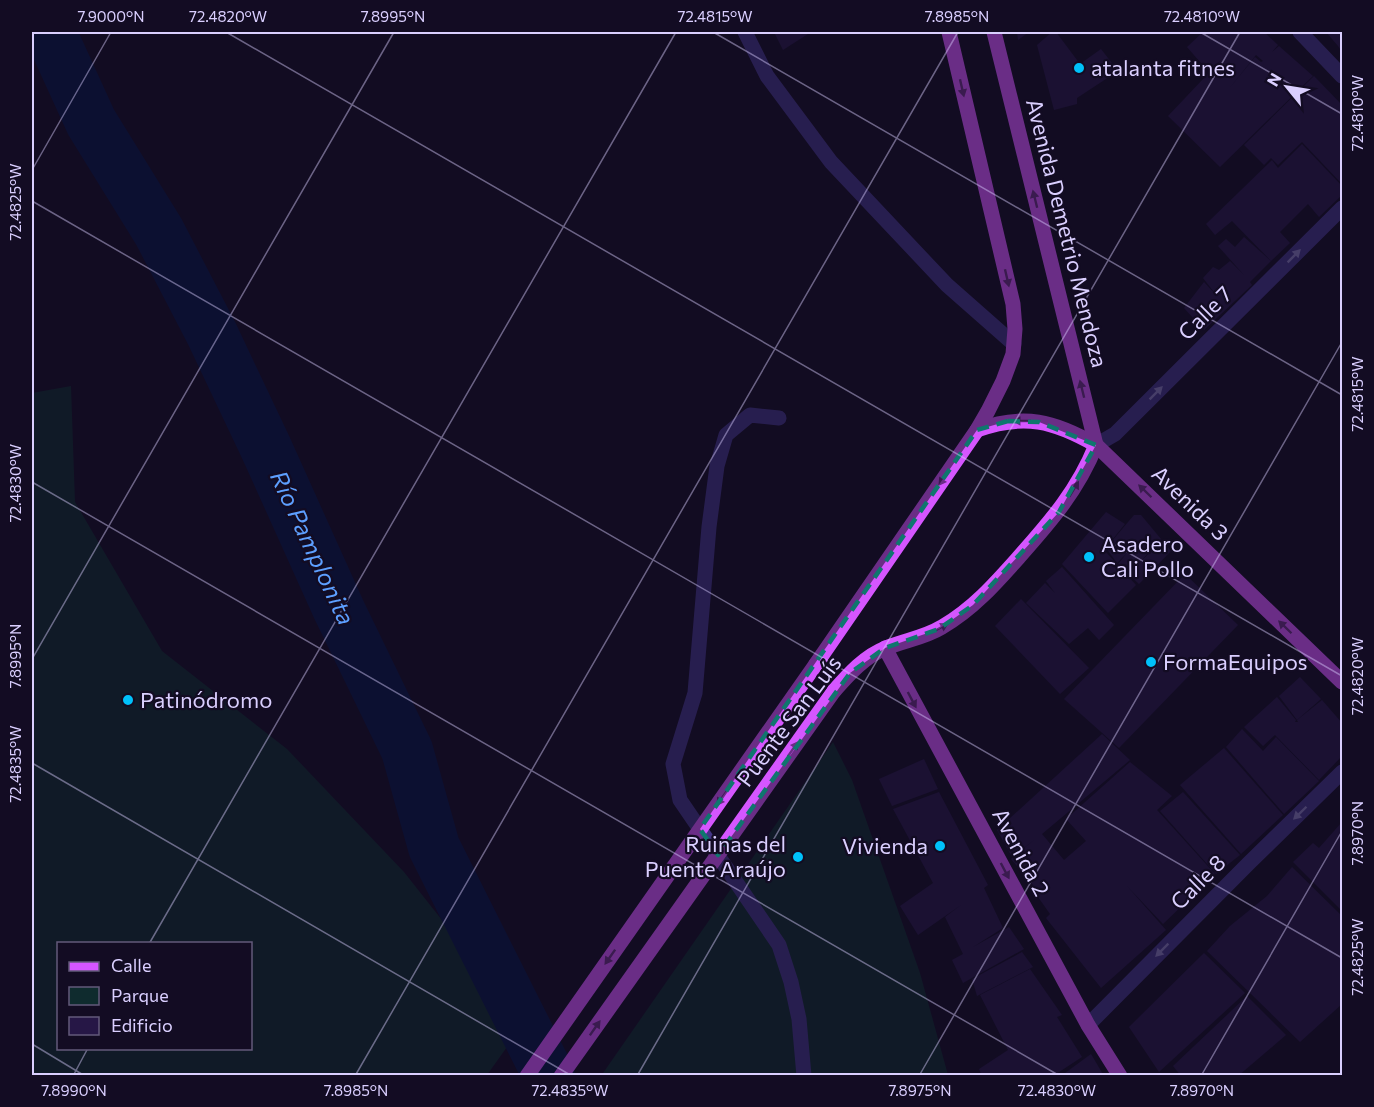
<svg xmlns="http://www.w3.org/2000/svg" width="1374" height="1107" font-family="Commissioner,sans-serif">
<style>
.green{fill:#0f2b2e;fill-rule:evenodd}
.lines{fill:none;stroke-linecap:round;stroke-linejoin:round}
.river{stroke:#061543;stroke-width:52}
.building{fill:#261746;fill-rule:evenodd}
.minor{stroke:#423486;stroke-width:15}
.major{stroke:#d556ff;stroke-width:15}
.major-bridge{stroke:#d556ff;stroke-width:15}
.oneway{fill:#6a2d86}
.oneway2{fill:#867abc}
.marked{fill:none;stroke:#0f766e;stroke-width:4.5;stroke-dasharray:12 8;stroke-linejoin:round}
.ticks{fill:none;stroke:#dacfff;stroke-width:1.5;stroke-opacity:0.45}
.poi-dot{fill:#00c1fa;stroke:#130c23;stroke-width:2}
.labels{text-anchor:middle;stroke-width:4.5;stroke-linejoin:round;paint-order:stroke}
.poi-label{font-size:22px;fill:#dacfff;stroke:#130c23;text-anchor:start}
.street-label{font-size:22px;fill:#dacfff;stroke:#130c23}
.water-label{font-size:24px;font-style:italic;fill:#5d9fff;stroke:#130c23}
.neatline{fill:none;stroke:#dacfff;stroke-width:2}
.ticks-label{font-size:15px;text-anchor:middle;fill:#dacfff}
</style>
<rect width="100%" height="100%" fill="#130c23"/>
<g class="green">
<path d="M71 386 75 502 162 651 287 749 404 872 468 953 514 1037 487 1075H32V393ZM58 944H250V1048H58Z"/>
<path d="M833 742 852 780 920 973 948 1075 601 1076Z"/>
</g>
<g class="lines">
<path class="river" d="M50 32 91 122 159 232 212 334 266 448 339 610 407 750 434 847 549 1076"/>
</g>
<g class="building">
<path d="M774 32H811L783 50Z"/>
<path d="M1017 32H1029L1018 40Z"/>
<path d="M1052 32H1056L1080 64 1101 49 1118 71 1077 98V104L1054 110 1037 45Z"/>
<path d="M1203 32H1264L1278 45 1272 52 1279 46 1313 76 1220 167 1168 116 1222 59 1210 70 1200 62 1187 47ZM1256 55 1263 61 1261 62 1255 57 1228 90Z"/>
<path d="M1326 32H1342V52L1338 46Z"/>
<path d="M1314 76 1342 105V184L1302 142 1278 165 1271 158 1264 165 1244 145Z"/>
<path d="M1302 144 1342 186V195L1319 217 1308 204 1280 232 1290 243 1271 261 1232 221 1215 235 1206 224 1272 160 1278 168Z"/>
<path d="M1244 237 1271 261 1250 282 1252 285 1204 330 1184 308 1204 282 1217 296 1203 278 1213 267 1219 270 1230 261 1244 275 1218 246 1226 239 1235 247Z"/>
<path d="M1106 512 1125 524 1104 550 1136 585 1108 613 1062 564Z"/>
<path d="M1134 515H1141L1161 539 1139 563 1162 541 1171 551 1139 584 1118 564 1127 553 1117 563 1106 548Z"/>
<path d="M1062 567 1114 625 1099 640 1088 628 1069 644 1026 603 1045 583 1055 593 1046 581Z"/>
<path d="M1185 574 1238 625 1119 748 1064 699Z"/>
<path d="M1021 599 1089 668 1060 694 995 626Z"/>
<path d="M1300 677 1321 699 1297 720 1279 696Z"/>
<path d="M1277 697 1296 720 1295 722H1298L1297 720 1322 700 1342 723V756L1319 780 1275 735 1263 746 1244 727Z"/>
<path d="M1242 729 1263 751 1276 737 1319 781 1284 814 1226 747Z"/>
<path d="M1102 734 1130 760 1042 834 1064 860 1086 841 1066 819 1130 762 1172 796 1157 810 1215 874 1163 924 1127 886 1166 930 1101 988 1046 918 1050 914 1031 887 1033 885 1011 859 1034 840 1012 857 997 830Z"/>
<path d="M1224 748 1283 815 1241 854 1180 785Z"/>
<path d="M924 759 938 789 892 806 879 779Z"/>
<path d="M939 792 988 885 984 888 1003 928 973 947 1009 927 1024 949 963 983 952 960 963 954 945 917 961 905 918 935 900 906 933 883 893 809Z"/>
<path d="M1183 792 1240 855 1216 874 1160 811Z"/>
<path d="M1342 822V911L1293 862 1313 843 1319 848Z"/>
<path d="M1292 867 1342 916V1004L1300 1042 1207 951 1230 926 1267 896Z"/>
<path d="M1022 952 1033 967 977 996 972 979Z"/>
<path d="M1204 953 1245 993 1159 1072 1129 1027Z"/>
<path d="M1030 969 1062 1015 1057 1017 1082 1057 1053 1076H982L979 1069 1008 1050 980 995Z"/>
<path d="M1247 996 1286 1035 1238 1076H1181L1173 1066Z"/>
<path d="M1091 1054 1104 1076H1061Z"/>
</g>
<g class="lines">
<g class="minor">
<path d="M745 32 767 76 831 162 947 285 1014 344"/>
<path d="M1300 32 1342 76"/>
<path d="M779 418 750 415 726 435 717 466 709 527 695 693 673 764 680 800 779 945 791 982 799 1019 804 1076"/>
<path d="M1096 445 1115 434 1342 208"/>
<path d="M1088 1025 1249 863 1342 772"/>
</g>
<g class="major">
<path d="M994 32 1096 445"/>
<path d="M977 430C1024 413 1054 421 1096 445L1342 682"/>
<path d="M885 648 1088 1025 1120 1076"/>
<path d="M816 664 977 430 988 411 1003 381 1013 354 1015 329 1013 304 949 32"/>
<path d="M834 691C849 674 865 656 886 648 905 640 924 638 942 627 973 609 995 584 1019 557 1051 521 1078 490 1096 445"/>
</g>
<g class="major-bridge">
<path d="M527 1076 816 664"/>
<path d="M561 1076 834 691"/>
</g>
</g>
<defs><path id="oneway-solid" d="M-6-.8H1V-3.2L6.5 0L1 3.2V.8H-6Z" transform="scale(1.5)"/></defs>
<g class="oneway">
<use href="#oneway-solid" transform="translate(962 88) rotate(77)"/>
<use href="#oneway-solid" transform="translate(1035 199) rotate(-104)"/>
<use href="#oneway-solid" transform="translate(1007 278) rotate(77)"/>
<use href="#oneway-solid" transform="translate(1082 389) rotate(-104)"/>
<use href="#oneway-solid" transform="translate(1022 421) rotate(180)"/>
<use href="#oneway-solid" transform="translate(944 478) rotate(125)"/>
<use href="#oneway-solid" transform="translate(1074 489) rotate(-59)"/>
<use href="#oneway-solid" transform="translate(1145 491) rotate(-136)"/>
<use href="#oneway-solid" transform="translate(1285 627) rotate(-136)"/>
<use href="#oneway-solid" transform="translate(940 628) rotate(-28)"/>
<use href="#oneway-solid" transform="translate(912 700) rotate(62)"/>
<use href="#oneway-solid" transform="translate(793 749) rotate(-55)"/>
<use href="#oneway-solid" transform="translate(722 798) rotate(125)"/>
<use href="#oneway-solid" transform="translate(1005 871) rotate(62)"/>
<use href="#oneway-solid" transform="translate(610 957) rotate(125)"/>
<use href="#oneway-solid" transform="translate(595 1028) rotate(-55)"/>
</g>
<g class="oneway2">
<use href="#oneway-solid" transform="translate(1294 256) rotate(-45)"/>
<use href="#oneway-solid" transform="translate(1156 393) rotate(-45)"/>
<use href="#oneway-solid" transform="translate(1300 813) rotate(136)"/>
<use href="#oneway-solid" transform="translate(1162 950) rotate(135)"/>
</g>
<path d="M0 0H1374V1107H0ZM1008 421 1039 422 1096 445 1059 512 973 605 939 629 885 648 850 673 718 855 700 829 977 430Z" fill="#130c23" fill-opacity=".55" fill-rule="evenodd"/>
<path class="marked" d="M1008 421 1039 422 1096 445 1059 512 973 605 939 629 885 648 850 673 718 855 700 829 977 430Z"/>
<path class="ticks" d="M226 32 1342 676M713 32 1342 395M1200 32 1342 114M32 170 111 32M32 201 1342 958M32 482 1060 1076M32 659 394 32M32 763 572 1076M149 944 676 32M32 1044 85 1076M73 1076 88 1048M355 1076 958 32M637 1076 1240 32M919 1076 1342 342M1201 1076 1342 831"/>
<g class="poi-dot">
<circle cx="1079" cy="68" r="6"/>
<circle cx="1089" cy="557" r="6"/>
<circle cx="1151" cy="662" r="6"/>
<circle cx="128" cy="700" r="6"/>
<circle cx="940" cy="846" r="6"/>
<circle cx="798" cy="857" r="6"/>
</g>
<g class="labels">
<g class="poi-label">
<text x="1091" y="76">atalanta fitnes</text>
<text x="1101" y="552">Asadero<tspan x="1101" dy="25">Cali Pollo</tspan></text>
<text x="1163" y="670">FormaEquipos</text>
<text x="140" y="708">Patinódromo</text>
<text x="786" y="852" text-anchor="end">Ruinas del<tspan x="786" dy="25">Puente Araújo</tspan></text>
<text x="928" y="854" text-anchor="end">Vivienda</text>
</g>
<g class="street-label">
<text transform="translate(1067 233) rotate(76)" y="8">Avenida Demetrio Mendoza</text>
<text transform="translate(1205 313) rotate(-45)" y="8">Calle 7</text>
<text transform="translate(1190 503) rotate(44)" y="8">Avenida 3</text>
<text transform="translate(789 721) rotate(-53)" y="8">Puente San Luís</text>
<text transform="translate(1021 852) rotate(62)" y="8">Avenida 2</text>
<text transform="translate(1198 882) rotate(-45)" y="8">Calle 8</text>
</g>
<g class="water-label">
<text transform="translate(312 548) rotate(65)" y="8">Río Pamplonita</text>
</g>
</g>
<rect width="1374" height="1107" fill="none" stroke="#130c23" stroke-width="66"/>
<rect x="57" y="942" width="195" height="108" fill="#130c23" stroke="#635a7b" stroke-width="1.5"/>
<rect x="69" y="962" width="30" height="9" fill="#d556ff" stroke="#635a7b" stroke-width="1.5"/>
<text x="111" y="972" font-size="18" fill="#dacfff">Calle</text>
<rect x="69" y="987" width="30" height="18" fill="#0f2b2e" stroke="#635a7b" stroke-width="1.5"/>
<text x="111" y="1002" font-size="18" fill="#dacfff">Parque</text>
<rect x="69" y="1017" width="30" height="18" fill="#261746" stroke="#635a7b" stroke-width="1.5"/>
<text x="111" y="1032" font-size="18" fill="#dacfff">Edificio</text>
<g transform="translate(1287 87) rotate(300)" stroke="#130c23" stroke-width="4.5" paint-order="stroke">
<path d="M0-4.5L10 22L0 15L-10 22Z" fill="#dacfff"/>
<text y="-9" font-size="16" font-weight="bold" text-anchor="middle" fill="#dacfff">N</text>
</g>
<rect x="33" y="33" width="1308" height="1041" class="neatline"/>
<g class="ticks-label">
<text x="111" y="22">7.9000°N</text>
<text x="228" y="22">72.4820°W</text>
<text x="393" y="22">7.8995°N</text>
<text x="715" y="22">72.4815°W</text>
<text x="957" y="22">7.8985°N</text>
<text x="1202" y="22">72.4810°W</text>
<text transform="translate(1358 113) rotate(-90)" y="5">72.4810°W</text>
<text transform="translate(16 202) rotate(-90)" y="5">72.4825°W</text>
<text transform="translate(1358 394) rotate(-90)" y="5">72.4815°W</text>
<text transform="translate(16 483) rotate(-90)" y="5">72.4830°W</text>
<text transform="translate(16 656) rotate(-90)" y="5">7.8995°N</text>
<text transform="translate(1358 676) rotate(-90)" y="5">72.4820°W</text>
<text transform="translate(16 764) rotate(-90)" y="5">72.4835°W</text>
<text transform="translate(1358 833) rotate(-90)" y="5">7.8970°N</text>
<text transform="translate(1358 957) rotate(-90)" y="5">72.4825°W</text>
<text x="74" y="1096">7.8990°N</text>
<text x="356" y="1096">7.8985°N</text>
<text x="570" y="1096">72.4835°W</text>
<text x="920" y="1096">7.8975°N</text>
<text x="1057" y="1096">72.4830°W</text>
<text x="1202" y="1096">7.8970°N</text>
</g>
</svg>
